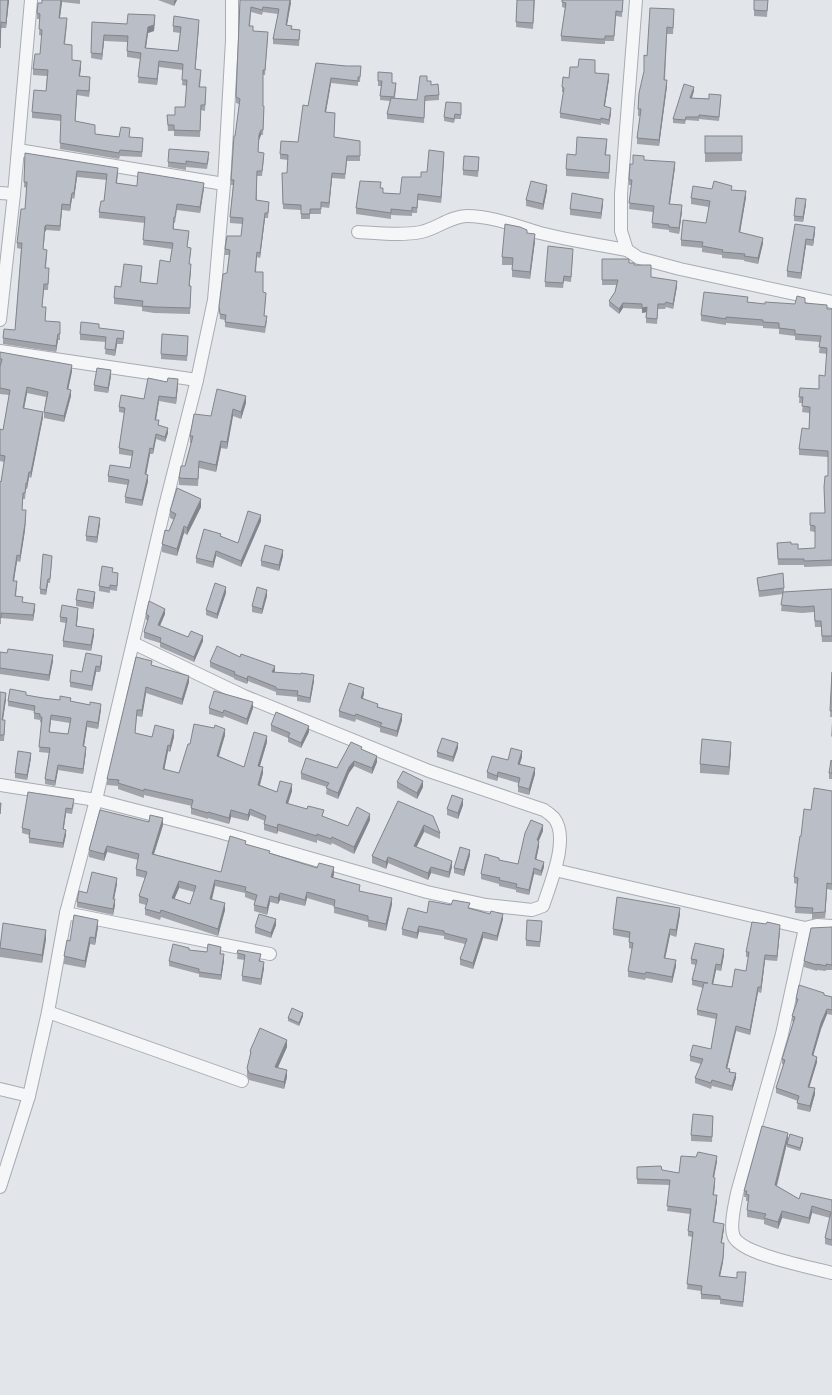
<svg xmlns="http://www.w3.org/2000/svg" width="832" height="1395" font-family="Cabin,sans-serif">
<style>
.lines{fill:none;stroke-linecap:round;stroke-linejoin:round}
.minor-casing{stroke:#a8acb3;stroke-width:14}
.minor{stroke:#f5f6f8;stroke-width:12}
.wall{fill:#a0a3aa;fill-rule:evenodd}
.shaded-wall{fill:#82858b}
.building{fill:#babec6;stroke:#82858b;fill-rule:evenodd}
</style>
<rect width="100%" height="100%" fill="#e2e5e9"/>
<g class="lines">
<g class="minor-casing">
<g id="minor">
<path d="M636 0 621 194V231L627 250 639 258 680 269 832 302"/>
<path d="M18 150 224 184"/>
<path d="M0 193 14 194"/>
<path d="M358 232C378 233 401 236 421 232 436 229 451 216 467 216 492 216 516 226 540 233 569 240 598 245 627 250"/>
<path d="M0 320 14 194 31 0"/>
<path d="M0 351 197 380"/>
<path d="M0 785 96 800 216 831 427 892 486 905 532 910 543 906C550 884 570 838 554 818 551 815 547 812 544 810L429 771 244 696 133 643"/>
<path d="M555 870 805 928 817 925 832 926"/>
<path d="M66 913 270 954"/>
<path d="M805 928 782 1034 737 1193C735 1204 729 1227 734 1237 743 1255 811 1267 832 1273"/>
<path d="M48 1012 242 1081"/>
<path d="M0 1089 29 1096"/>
<path d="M0 1187 29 1096 48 1012 66 913 96 800 164 510 197 380 214 300 224 184 232 40V0"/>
</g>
</g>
<use href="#minor" class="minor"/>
</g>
<g class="wall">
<path d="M0 0H9L6 28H1Z"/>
<path d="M42 0H80V4L62 2 60 18 67 24 65 44 72 60 81 67 80 76 90 83 89 97 77 95 75 121 95 134 119 137H130L143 144 142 157 120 156 119 159 60 149 61 121 32 118V112L46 91 47 76 33 75V69L40 54 42 36 39 35 40 19H37V13L42 3Z"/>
<path d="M158 0H177L174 6Z"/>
<path d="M240 0H291L287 25 292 29 300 30 299 46 273 44V39L278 14 263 12 262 15 251 12 250 26 253 31 268 37 265 75H263V106L264 111 263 135H261L259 140 258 152 264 158 262 176H257V200L269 207 268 218H265L260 258 257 257 256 272 263 292 266 298 264 316 267 321 265 333 225 327V320L220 319 219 306 227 273 229 255H225V249L241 236 243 224 230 223V217L233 185H231V180L239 104 236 103V97Z"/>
<path d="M517 0H535L533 29 516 27Z"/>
<path d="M623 0 622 17 616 16 614 41H605V44H600L561 41V36L565 8 562 7V2Z"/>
<path d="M768 0 767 17 754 16V10Z"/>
<path d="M674 16 673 34H667L665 80 667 86 659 146 637 144V138L640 116H638V109L647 56Z"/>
<path d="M155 21 154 31 148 33 146 48 178 51 180 33 173 32V26L199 25 195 69 201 76 200 87 206 93 205 111 201 110 200 137 174 136V131H168L167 115H175L185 107 187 86 182 85 183 70 159 67 157 85 138 83 140 59 127 57V42L104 41 102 60 91 58 92 22 127 24Z"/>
<path d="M316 63 346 66H361L360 82H358V86L331 83 326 112 334 137 360 141V161H347L345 179 332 178 329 208 321 207V214H310V219H301V210L283 209 282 173H287L288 160 280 159V154L298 142 308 106Z"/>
<path d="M595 73 609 79 605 106 611 113 609 125 601 123V125L560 118V113L564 92H562V87L569 78Z"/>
<path d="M378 81 392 83 396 88 395 98 417 100 427 81 431 85 439 95V100L425 101 424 123 387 119V114L390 101 380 100 381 86H378Z"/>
<path d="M694 91 692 98 721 99 719 121 699 119V121L686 120 685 124 673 123V119Z"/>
<path d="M461 107V119H455L454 123 444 121V117Z"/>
<path d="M705 136H742V161L705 162Z"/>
<path d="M607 145 606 155 610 161 609 179 566 176V169L576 155Z"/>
<path d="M25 153 118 174 117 183 137 186 204 188 200 213 177 210 175 223H174V229L189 236 187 247 191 253 189 264 191 270 189 286 191 292 190 314 154 313 142 311V307L114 304V298L121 287 142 271 141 282 157 284 170 262 172 249 143 245 145 223 99 218V212L104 201 107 180 77 177 74 199 72 198 70 211 62 210 60 231 46 230 45 232 43 249 47 255 46 268 49 274 48 290H44L42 307 46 313 45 321 60 327V340H58L56 352 3 344V338L15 330 21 249 17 248V243L25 209 27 188 24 187Z"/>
<path d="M209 158 207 169 186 167V170L168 167V162Z"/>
<path d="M444 158 441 203 418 200 417 213H412V216L391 215V219L356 214V208L381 188 383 193 400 194Z"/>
<path d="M644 160 675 167 670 204 682 211 679 234 669 232V230L652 228 653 212 629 209 631 185H629V180L633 164Z"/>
<path d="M479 163 478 177 463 175V170Z"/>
<path d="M712 189 732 190 746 197 740 233 763 243 758 264 744 261V260L722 258V255L702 252V248L681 246V240L706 223 709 207 691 204V198Z"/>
<path d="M547 190 543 210 526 206V200Z"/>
<path d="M603 204 601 219 570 215V209Z"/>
<path d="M806 204 803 222 794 221V216Z"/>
<path d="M795 224 815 232 813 246 806 245 801 279 787 277V271Z"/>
<path d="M527 233 535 241 530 279 512 277V265H502V257Z"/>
<path d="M573 254 571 282 564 281 563 288 545 287V282Z"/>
<path d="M602 259 629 263 634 265 651 277 677 286 673 309 666 307 665 309H658L657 324 646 323V312L642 313V309L623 308 619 314 609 306V301L615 292 616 285H602Z"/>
<path d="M748 302 765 304H795L805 303 827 309H832V566L804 567V565H778L777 549V543L791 544 798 549 815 548V532L810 531V525L825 513 824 487 828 476V457L799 455V449L809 429V413L802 412 803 403H799L800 388 819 389 825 376 827 354 819 353 820 342 795 340V336L779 334V329L763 328V326L726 323V325L701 321V315Z"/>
<path d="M99 328 124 337 123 344H117L115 356 105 354 106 342 80 340V334Z"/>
<path d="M188 341 187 361 161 359V354Z"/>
<path d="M0 352 72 371 68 390 71 396 64 422 44 418V412L46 397 27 393 24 409 43 417 31 478 29 477 27 489H26L25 499H23L22 510 26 516 25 530 20 562 17 561 14 581 17 587 16 596 23 602 35 609 33 621 1 618V624H0V481L1 482 4 462 0 461V432L3 430 9 395 0 394V367L1 365H0Z"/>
<path d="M111 376 108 393 94 391V385Z"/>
<path d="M178 385 176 404 159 401 156 420 159 425 168 433 165 442 156 439 153 454H150L146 475 148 481 142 506 125 503V497L128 485 108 482V476L130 468 132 456 119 454V448L124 413 119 412V407L144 399Z"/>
<path d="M246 403 241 419 233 416 227 449 221 448 216 472 199 468 198 486 179 485V478L185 466 191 443H190V436L211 416Z"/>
<path d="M201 507 187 535 184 533 177 556 162 552V544L169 531 174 520 170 518V511Z"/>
<path d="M261 521 241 567 216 556 213 568 196 563V558L221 536 238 543Z"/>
<path d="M100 523 97 543 86 541V536Z"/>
<path d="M283 556 279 571 261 566V561Z"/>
<path d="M52 560 50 583H48L46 595 40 594V589Z"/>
<path d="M118 578 117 591 110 590V593L99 591V586Z"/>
<path d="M757 578 784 588V592L832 589V642H822L821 627H815L814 612 802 613 781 611 783 594 759 597Z"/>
<path d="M226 593 217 619 206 615V610Z"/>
<path d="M267 596 262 614 252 612V606Z"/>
<path d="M95 597 93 609 76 606V600Z"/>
<path d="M78 613 77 626 94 635 91 651 63 647V641L66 623 60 622V617Z"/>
<path d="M146 614H165L160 626 188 637 203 641 194 662 160 647V643L144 638V632L148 620H146Z"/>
<path d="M0 652 53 661 49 681 0 674Z"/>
<path d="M102 661 100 672H96L92 691 70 687V682Z"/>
<path d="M210 662 275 671 274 673 314 681 310 703 297 701V697L276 695V692L248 681 247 684 234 679V678L210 667Z"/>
<path d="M152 665 189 682 182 705 146 693 142 717 137 716 135 733 152 737H174L170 752 168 751 164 770 179 773 190 744 225 735 219 756 244 767 267 742 260 766 263 773 260 785 277 792 292 791 288 804 348 826 370 820 354 854 332 843 331 845 317 840V843L278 831 277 834 264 830V824L265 821 250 815 248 821 231 817 229 824 208 818V819L191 814V808L192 806 144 795V798L118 789V786L107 785V779Z"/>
<path d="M832 672V717H830Z"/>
<path d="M0 692 6 699 3 720 5 726 4 741H0Z"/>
<path d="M364 694 363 698 402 720 397 737 380 732V728L356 719 355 722 339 717V711Z"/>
<path d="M26 696 71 702 101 709 98 729 87 727 84 746 86 752 83 774 58 770 55 786 45 784V779L49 753 39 752 42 723 40 722V720L34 719V711L8 706V701ZM51 720 70 723 68 734 49 732Z"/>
<path d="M209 708H253L247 725 224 716 223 718 209 714Z"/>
<path d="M832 722V737L831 736Z"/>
<path d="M271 725 309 732 301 748 288 742V738L271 731Z"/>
<path d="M458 748 453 762 437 757V752Z"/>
<path d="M362 750 377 762 372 774 354 766 349 773 338 799 326 794 327 787 301 779V773L337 768Z"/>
<path d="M731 750 729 775 700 773V764Z"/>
<path d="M522 757 520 764 535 774 529 795 518 792V783L498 777 497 781 487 778V772L508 760Z"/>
<path d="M31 758 27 780 15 778V773Z"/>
<path d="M832 761V779H829V773Z"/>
<path d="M397 782 423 787 417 799 397 788Z"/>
<path d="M832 791V890L827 889 825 918 812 919V914L795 913 797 884 794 883V877L801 836 811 810Z"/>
<path d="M398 801 440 833V839L424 832 416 847 452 867 449 878 431 873 428 880 388 863 386 869 372 863V856Z"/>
<path d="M74 804 72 814 66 813 63 829 66 835 63 848 29 843V835L22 833V828Z"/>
<path d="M463 805 458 819 447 815V809Z"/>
<path d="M149 822 163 825 154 854 221 872 246 844 270 853 334 874 333 878 360 891 392 904 386 931 368 927V922L334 913V906L307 898 305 906 280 900 278 904 270 902 267 915 254 911V905L255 901 245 897V893L215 886 212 900 225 910 218 936 161 917 160 920 145 915V909L146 905 139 903V896L145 878 136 876V869L138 860 107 852 104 861 89 857V850ZM179 888 194 892 190 904 174 899Z"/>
<path d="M543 831 539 840V846L536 860 544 867 541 876 534 874 529 895 516 892V890L499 886V884L481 879V874L499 860 518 864Z"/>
<path d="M470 855 464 876 454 873V868Z"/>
<path d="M117 884 114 899 115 905 113 915 77 907V902L87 893Z"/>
<path d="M451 905 470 908 503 919 497 941 483 938 473 969 460 965V959L465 944 444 939V936L419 932 417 939 402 935V929L427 913Z"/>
<path d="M680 914 676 937 670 935 665 958 676 966 672 983 646 978 645 980 628 977V971L632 949 629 948V938L613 935V929Z"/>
<path d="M276 925 271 938 255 933V927Z"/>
<path d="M98 927 95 945 90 944 85 968 64 964V956Z"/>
<path d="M542 927 540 947 526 946V940Z"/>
<path d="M832 927V970H826V971L817 970V971L804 967V961Z"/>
<path d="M780 930 777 961 765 960 761 993 758 992 750 1035 736 1031 727 1068 736 1078 732 1091 712 1086 711 1089 695 1083V1078L701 1064 690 1061V1056L711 1049 716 1019 697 1015V1010L703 988 692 985V980L696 965 691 964V959L724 955 721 971 716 970 713 984 732 987 746 971 749 957H746V952Z"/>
<path d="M46 939 42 963 0 957V945Z"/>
<path d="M189 950 207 952H221V954L224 960 221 980 199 977V974L169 966V961Z"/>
<path d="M238 950 261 960 260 961 264 968 261 985 242 981V976L245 960 237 959Z"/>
<path d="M824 995 832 997V1015L827 1014 821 1029 813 1055 817 1062 809 1087 815 1094 810 1112 797 1109 798 1101 776 1093V1088L784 1065 782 1064V1059L793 1022 792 1021V1016L796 1004V999Z"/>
<path d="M303 1016 299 1026 288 1021V1018Z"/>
<path d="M287 1047 278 1067 287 1077 284 1089 249 1080 247 1076V1068L250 1057V1051Z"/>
<path d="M713 1122 712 1142 691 1141V1135Z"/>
<path d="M788 1139 777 1186 799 1199 832 1200V1246L825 1244V1238L830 1218 812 1213 809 1224 782 1218 778 1229 764 1224V1220L747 1217V1210L748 1201H746V1197H744V1191Z"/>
<path d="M803 1141 800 1151 787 1147V1144Z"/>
<path d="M717 1161 714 1178 715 1183 714 1195 717 1200 714 1223 724 1229 721 1243 724 1248 723 1262 720 1276 737 1278 746 1277 743 1307 720 1304V1300L701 1299V1291L687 1289 692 1237 688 1236V1231L690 1214 667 1211 670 1185 637 1184V1167L679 1173Z"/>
</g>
<g class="shaded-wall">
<path d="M8 0H9L6 28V23Z"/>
<path d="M61 0 62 2 59 24V18Z"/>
<path d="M175 0H177L174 6V1Z"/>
<path d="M290 0 291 3 286 30V25Z"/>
<path d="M155 15 154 31 148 33 145 54V48L148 27Z"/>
<path d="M199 20V25L195 75V69Z"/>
<path d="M104 35V41L102 60V54Z"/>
<path d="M81 61V67L79 82V76Z"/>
<path d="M159 61V67L157 85V79Z"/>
<path d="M609 74V79L604 111V106Z"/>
<path d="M90 77V83L89 97V91Z"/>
<path d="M331 78V83L325 117V112Z"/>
<path d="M667 80V86L659 146V140Z"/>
<path d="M694 87V91L690 102V98Z"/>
<path d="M77 90V95L75 127V121Z"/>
<path d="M611 108V113L609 125V120Z"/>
<path d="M261 130V135L259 140V135Z"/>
<path d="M444 152V158L441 203V197Z"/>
<path d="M675 162V167L669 209V204Z"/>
<path d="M77 171V177L74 199V193Z"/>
<path d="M332 173V178L329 208V203Z"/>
<path d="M204 183V188L200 213V207Z"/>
<path d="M547 185V190L543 210V204Z"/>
<path d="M746 191V197L739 238V232Z"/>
<path d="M72 193V198L70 211V205Z"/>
<path d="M603 199V204L601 219V213Z"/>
<path d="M806 199V204L803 222V217Z"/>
<path d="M62 204V210L60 231V226Z"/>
<path d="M682 205V211L679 234V228Z"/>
<path d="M265 213V218L260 258V253Z"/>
<path d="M46 225V230L45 232 43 255 45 226Z"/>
<path d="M815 227V232L813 246V240Z"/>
<path d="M535 234V241L530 279V272Z"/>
<path d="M763 238V243L758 264V258Z"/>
<path d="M806 239V245L801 279V273Z"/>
<path d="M191 264V270L189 292V286Z"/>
<path d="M677 281V286L673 309V304Z"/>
<path d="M623 303V308L619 314V309Z"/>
<path d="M647 307V312L642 313V308Z"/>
<path d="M58 334V340L56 352V346Z"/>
<path d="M117 338V344L115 356V350Z"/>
<path d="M72 365V371L67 395V389Z"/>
<path d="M111 370V376L108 393V388Z"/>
<path d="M178 379V385L176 404V398Z"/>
<path d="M27 387V393L23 414V408Z"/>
<path d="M71 390V396L64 422V416Z"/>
<path d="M159 396V401L155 425V420Z"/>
<path d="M246 396V403L241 419V412Z"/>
<path d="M233 409V416L227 449V442Z"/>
<path d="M43 412V417L31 478V472Z"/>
<path d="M168 428V433L165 442V437Z"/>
<path d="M156 434V439L153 454V449Z"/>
<path d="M221 441V448L216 472V465Z"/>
<path d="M150 448V454L145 480V474Z"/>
<path d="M29 472V477L27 489V483Z"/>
<path d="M148 475V481L142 506V500Z"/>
<path d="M201 499V507L187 535V528Z"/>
<path d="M26 510 25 530 20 562V556Z"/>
<path d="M261 515V521L241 567V561Z"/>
<path d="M100 518V523L97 543V537Z"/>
<path d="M184 526V533L177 556V549Z"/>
<path d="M283 550V556L279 571V565Z"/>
<path d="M216 551V556L213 568V562Z"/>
<path d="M17 555V561L13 586V581Z"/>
<path d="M48 579V583L46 595V590Z"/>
<path d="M226 587V593L217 619V614Z"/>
<path d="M267 590V596L262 614V609Z"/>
<path d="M95 592V597L93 609V603Z"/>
<path d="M35 604V609L33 621V615Z"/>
<path d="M78 608V613L76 631V626Z"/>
<path d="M165 609V614L158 630V625Z"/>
<path d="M94 629V635L91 651V645Z"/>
<path d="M203 636V641L194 662V657Z"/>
<path d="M53 655V661L49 681V675Z"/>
<path d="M102 656V661L100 672V667Z"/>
<path d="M96 666V672L92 691V686Z"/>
<path d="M275 666V671L272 678V672Z"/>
<path d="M314 675V681L310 703V698Z"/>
<path d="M189 676V682L182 705V699Z"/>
<path d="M248 676V681L247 684V679Z"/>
<path d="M146 687V693L142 717V710Z"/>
<path d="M364 688V694L361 703V698Z"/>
<path d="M6 693V699L2 725V720Z"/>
<path d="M253 702V708L247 725V719Z"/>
<path d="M101 704V709L98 729V723Z"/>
<path d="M402 714V720L397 737V731Z"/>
<path d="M51 715V720L49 738V732Z"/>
<path d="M87 721V727L83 752V746Z"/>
<path d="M309 726V732L301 748V743Z"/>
<path d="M225 729V735L217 762V756Z"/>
<path d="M174 730V737L170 752V746Z"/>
<path d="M267 736V742L258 772V766Z"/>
<path d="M731 742V750L729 775V767Z"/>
<path d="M458 743V748L453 762V757Z"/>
<path d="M168 745V751L163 776V769Z"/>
<path d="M86 747V752L83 774V769Z"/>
<path d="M522 751V757L518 769V764Z"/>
<path d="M31 753V758L27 780V775Z"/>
<path d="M377 756V762L372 774V768Z"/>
<path d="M354 761V766L349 773 338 799V793L349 767Z"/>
<path d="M58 765V770L55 786V781Z"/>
<path d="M263 767V773L258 791V785Z"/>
<path d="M535 768V774L529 795V789Z"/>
<path d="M498 772V777L497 781V776Z"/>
<path d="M423 781V787L417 799V793Z"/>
<path d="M292 784V791L286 809V803Z"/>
<path d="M463 799V805L458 819V813Z"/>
<path d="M66 808V813L63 835V829Z"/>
<path d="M250 809V815L248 821V815Z"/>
<path d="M231 810V817L229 824V818Z"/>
<path d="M370 814V820L354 854V847Z"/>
<path d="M163 818V825L152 860V854Z"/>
<path d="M278 824V831L277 834V828Z"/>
<path d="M424 825V832L414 852V846Z"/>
<path d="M543 825V831L537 845V840Z"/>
<path d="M66 830V835L63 848V843Z"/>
<path d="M539 841V846L535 865V859Z"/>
<path d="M107 846V852L104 861V854Z"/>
<path d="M470 850V855L464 876V870Z"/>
<path d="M388 857V863L386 869V862Z"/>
<path d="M452 861V867L449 878V872Z"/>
<path d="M544 862V867L541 876V871Z"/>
<path d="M334 867V874L331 884V877Z"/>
<path d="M431 867V873L428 880V873Z"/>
<path d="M534 868V874L529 895V890Z"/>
<path d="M117 878V884L113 904V899Z"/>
<path d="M215 880V886L210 906V899Z"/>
<path d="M179 881V888L172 905V898Z"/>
<path d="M827 883V889L825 918V912Z"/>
<path d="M307 892V898L305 906V900Z"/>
<path d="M280 893V900L278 904V898Z"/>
<path d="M270 896V902L267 915V908Z"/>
<path d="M392 898V904L386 931V924Z"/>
<path d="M115 899V905L113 915V909Z"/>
<path d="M225 903V910L218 936V929Z"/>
<path d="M680 908V914L676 937V930Z"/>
<path d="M503 914V919L497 941V936Z"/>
<path d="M276 919V925L271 938V933Z"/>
<path d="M98 920V927L95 945V938Z"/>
<path d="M780 925V930L777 961V956Z"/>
<path d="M419 926V932L417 939V933Z"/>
<path d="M670 929V935L664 964V958Z"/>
<path d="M46 930V939L42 963V955Z"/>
<path d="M483 932V938L473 969V963Z"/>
<path d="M90 937V944L85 968V961Z"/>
<path d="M724 949V955L721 971V965Z"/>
<path d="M224 954V960L221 980V975Z"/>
<path d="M765 955V960L761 993V987Z"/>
<path d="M676 960V966L672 983V977Z"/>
<path d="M264 962V968L261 985V979Z"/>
<path d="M716 964V970L712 989V984Z"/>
<path d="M758 987V992L750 1035V1030Z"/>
<path d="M827 1009V1014L821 1029 812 1060V1055L821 1023Z"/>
<path d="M303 1013V1016L299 1026V1023Z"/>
<path d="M736 1026V1031L726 1073V1068Z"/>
<path d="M287 1040V1047L275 1074V1067Z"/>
<path d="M817 1057V1062L808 1092V1087Z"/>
<path d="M287 1070V1077L284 1089V1082Z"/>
<path d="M736 1073V1078L732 1091V1086Z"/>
<path d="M815 1088V1094L810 1112V1106Z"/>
<path d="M788 1133V1139L775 1192V1185Z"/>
<path d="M803 1138V1141L800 1151V1148Z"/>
<path d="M717 1156V1161L713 1182V1177Z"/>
<path d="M715 1178V1183L713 1200V1195Z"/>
<path d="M717 1195V1200L713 1227V1222Z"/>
<path d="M812 1206V1213L809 1224V1218Z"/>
<path d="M782 1211V1218L778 1229V1222Z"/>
<path d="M724 1224V1229L721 1248V1243Z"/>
<path d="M724 1243 723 1262 719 1281V1276Z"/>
</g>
<g class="building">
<path d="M0 0H8L6 23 1 22 0 48Z"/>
<path d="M42 0H61L59 18H67L64 44 72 45V60L81 61 79 76 90 77 89 91 77 90 75 121 95 125V134L119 137 121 127 130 128 129 137 143 138 142 152 120 150 119 153 60 143 61 115 32 112 34 90 46 91 48 70 33 69 35 54H40L42 30 39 29 40 14 37 13 38 3H42Z"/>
<path d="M240 0H290L286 25 292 26 291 29 300 30 299 40 273 39 279 9 263 7 262 10 251 7 249 26H253V31L268 32 265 70H263V106H264L263 130H261L259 135 258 152 264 153 262 171H257L256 200 269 202 268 213H265L260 253 257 252 255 272H263V292L266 293 264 316H267L265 327 225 322 226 315 220 314 219 306 223 274 227 273 230 250 225 249 227 236H241L243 218 230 217 234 180H231L234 136H235L240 99 236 97Z"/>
<path d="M517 0H534L533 23 516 22Z"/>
<path d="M562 0H623L622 12 616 11 614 36H605V39H600L561 36 566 3 562 2Z"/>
<path d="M754 0H768L767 11 754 10Z"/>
<path d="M650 8 674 9 673 28 667 27 664 80H667L659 140 637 138 641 109H638L639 93 644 71V55L647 56Z"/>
<path d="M128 14 155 15 154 25 148 27 145 48 178 51 181 27 173 26 174 16 199 20 195 69 201 70 199 87H206L205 105H201L200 131 174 130V125H168L167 115H175V107H185L187 80H182L183 64 159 61 157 79 138 77 141 53 127 51 128 36 104 35 102 54 91 53 92 22 127 24Z"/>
<path d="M579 59 595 60V73L609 74 604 106 611 108 609 120 601 118V120L560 113 564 88 562 87 563 77 569 78 570 67H578Z"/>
<path d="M316 63 346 66H361L360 77H358V81L331 78 325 112 335 113 334 137 360 141V156H347L345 174 332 173 329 203 321 202V209H310V214H301V205L283 204 282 173H287L288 155 280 154 281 141 298 142 303 105 308 106Z"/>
<path d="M378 72 392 73V83H396L394 97 380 96 382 81H378Z"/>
<path d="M420 76H427V81H431V85L438 84 439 95 425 96 424 118 387 114 391 98 417 100Z"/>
<path d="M684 84 694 87 690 98 709 99V94L721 95 719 117 699 115V117H686L685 120 673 119Z"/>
<path d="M446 102 461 103V115L455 114 454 119 444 117Z"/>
<rect x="705" y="136" width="37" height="17"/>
<path d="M577 137 607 139 605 155H610L609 173 566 169 567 154 576 155Z"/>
<path d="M169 149 209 152 207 164 186 161V164L168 162Z"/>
<path d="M429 150 444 152 441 197 418 194 417 208 412 207V211L391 209V213L356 208 360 181 381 182 380 188H383V193L400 194 402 177H421V172H427Z"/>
<path d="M25 153 118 168 116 183 137 186 138 172 204 183 200 207 177 204 175 217H174L173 229 189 231 187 247 191 248 189 264H191L189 286H191L190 308 154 307 142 306 143 301 114 298 115 286 121 287 124 264 142 266 140 282 157 284 160 260 170 262 173 243 143 240 145 217 99 212 101 201H104L107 174 77 171 74 193H72L70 205 62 204 60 226 46 225 45 226 43 249 47 250 45 268H49L48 284H44L42 307H46L45 321 60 322V334H58L56 346 3 338 4 329 15 330 22 243H17L21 209H25L27 182H24Z"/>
<path d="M633 155 644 156V160L675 162 669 204 682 205 679 228 669 227V225L652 223 654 206 629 203 632 180H629L630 164H633Z"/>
<path d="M464 156 479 157 478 171 463 170Z"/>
<path d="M531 181 547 185 543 204 526 200Z"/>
<path d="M714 181 732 186 731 190 746 191 739 232 763 238 758 258 744 256 745 254 722 252 723 250 702 246 703 242 681 240 683 220 706 223 710 201 691 198 693 186 712 189Z"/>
<path d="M572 193 603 199 601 213 570 209Z"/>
<path d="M796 198 806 199 803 217 794 216Z"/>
<path d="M505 224 520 227 527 230V233L535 234 530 272 512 270 513 258 502 257Z"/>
<path d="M795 224 815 227 813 240 806 239 801 273 787 271Z"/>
<path d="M548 246 573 249 571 277 564 276 563 283 545 282Z"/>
<path d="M602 259H629V263H634V265H651V277L677 281 673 304 666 302 665 304H658L657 319 646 318 647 307 642 308V304L623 303 619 309 609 301 615 292 618 280H602Z"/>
<path d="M704 292 748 297 747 302 765 304V302L795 304 797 296 805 298V303L827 305V309H832V560L804 561V559H778L777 543 791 542V544H798V549L815 548V526L810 525V513H825L824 487 825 476H828V451L799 449 802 428 809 429 810 407 802 406 803 397H799L800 388 819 389V375L825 376 827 348 819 347 821 336 795 334V330L779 328V323L763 322V320L726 317V319L701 315Z"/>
<path d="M81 322 99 324V328L124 331 123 339 117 338 115 350 105 349 106 337 80 334Z"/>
<path d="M162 334 188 336 187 356 161 354Z"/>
<path d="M0 352 72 365 67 389 71 390 64 416 44 412 48 392 27 387 23 408 43 412 31 472H29L27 483H26L25 493H23L22 510H26L25 524 20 556 17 555 13 581H17L15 596 23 597 22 602 35 604 33 615 1 613V618H0V481L1 482 5 456 0 455V429L3 430 10 390 0 388V367L2 359H0Z"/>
<path d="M97 368 111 370 108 388 94 385Z"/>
<path d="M148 378 167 382 168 378 178 379 176 398 159 396 155 420H159L158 425 168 428 165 437 156 434 153 449 150 448 145 474 148 475 142 500 125 497 129 480 108 476 110 465 130 468 133 451 119 448 125 408 119 407 121 395 144 399Z"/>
<path d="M217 389 246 396 241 412 233 409 227 442 221 441 216 465 199 461 198 479 179 478 181 466H185L193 436H190L194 414 211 416Z"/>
<path d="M177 488 201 499 187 528 184 526 177 549 162 544 165 530 169 531 176 514 170 511Z"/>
<path d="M248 511 261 515 241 561 216 551 213 562 196 558 204 529 221 534 220 536 238 543Z"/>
<path d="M89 516 100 518 97 537 86 536Z"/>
<path d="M265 545 283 550 279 565 261 561Z"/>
<path d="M43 554 52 556 50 579H48L46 590 40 589Z"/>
<path d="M102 566 113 568 112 572 118 573 117 586 110 585V588L99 586Z"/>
<path d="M783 573 784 588 759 591 757 578Z"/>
<path d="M215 583 226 587 217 614 206 610Z"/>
<path d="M257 587 267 590 262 609 252 606Z"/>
<path d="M78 589 95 592 93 603 76 600Z"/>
<path d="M832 589V636H822L821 621H815L814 606 802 607 781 605 783 592Z"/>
<path d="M149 601 165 609 158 625 188 637 191 631 203 636 194 657 160 642 161 638 144 632 149 616 146 614Z"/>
<path d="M62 605 78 608 76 626 94 629 91 645 63 641 67 618 60 617Z"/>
<path d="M217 646 240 657 241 654 275 666 272 672 301 674V673L314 675 310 698 297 695 298 691 276 689V687L248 676 247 679 234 674 235 672 210 662Z"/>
<path d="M8 649 53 655 49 675 0 668V652L7 653Z"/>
<path d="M86 653 102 656 100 667 96 666 92 686 70 682 71 670 82 672Z"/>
<path d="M136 657 152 661 151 665 189 676 182 699 146 687 142 710H137L135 733 152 737 155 725 174 730 170 746 168 745 163 769 179 773 188 744H190L194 724 214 728 215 725 225 729 217 756 244 767 254 732 267 736 258 766 263 767 258 785 277 792 280 781 292 784 286 803 307 809 308 806 324 810 322 816 348 826 357 807 370 814 354 847 332 837 331 839 317 834V836L278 824 277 828 264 824 266 816 250 809 248 815 231 810 229 818 208 812V813L191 808 193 800 144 789V791L118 783 119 780 107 779Z"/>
<path d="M832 672V711H830Z"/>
<path d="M349 683 364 688 361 698 378 704 377 707 402 714 397 731 380 726 382 723 356 714 355 716 339 711Z"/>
<path d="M10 689 26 692V695L43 698 60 700V696L71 698 70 701 90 705V702L101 704 98 723 87 721 83 746 86 747 83 769 58 765 55 781 45 779 50 748 39 747 42 717H40V714L34 713 35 706 8 701ZM51 715 71 718 68 734 49 732Z"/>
<path d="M214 691 253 702 247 719 224 710 223 713 209 708Z"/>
<path d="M0 692 6 693 2 720H5L4 735H0Z"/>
<path d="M276 712 309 726 301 743 288 737 290 733 271 725Z"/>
<path d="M442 738 458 743 453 757 437 752Z"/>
<path d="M702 739 731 742 729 767 700 764Z"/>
<path d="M351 742 362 747 361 749 377 756 372 768 354 761 349 767 338 793 326 788 329 783 301 773 306 758 337 768Z"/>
<path d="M511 748 522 751 518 764 535 768 529 789 518 786 520 778 498 772 497 776 487 772 492 756 508 760Z"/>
<path d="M18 751 31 753 27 775 15 773Z"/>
<path d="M831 760 832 761V773H829Z"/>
<path d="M403 771 423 781 417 793 397 782Z"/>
<path d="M814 788 832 791V884L827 883 825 912 812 913 813 908 795 907 798 878 794 877 800 836H801L804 809 811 810Z"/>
<path d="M28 792 74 799 72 809 66 808 63 829 66 830 63 843 29 838 30 830 22 828Z"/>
<path d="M452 795 463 799 458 813 447 809Z"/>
<path d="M398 801 433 816 440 833 424 825 414 846 452 861 449 872 431 867 428 873 388 857 386 862 372 856Z"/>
<path d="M0 803H1L0 814Z"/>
<path d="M100 810 149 822 150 815 163 818 152 854 221 872 230 836 246 841 245 844 270 851 269 853 317 868 319 863 334 867 331 877 360 885 359 891 392 898 386 924 368 920V916L334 907 335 900 307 892 305 900 280 893 278 898 270 896 267 908 254 905 257 895 245 891 246 887 215 880 210 899 225 903 218 929 161 910 160 913 145 909 148 899 139 896 147 872 136 869 139 854 107 846 104 854 89 850ZM179 881 196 886 190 904 172 898Z"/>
<path d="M531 820 543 825 537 840 539 841 535 859 544 862 541 871 534 868 529 890 516 887 517 884 499 880 500 878 481 874 485 854 499 858V860L518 864 525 833Z"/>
<path d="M460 847 470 850 464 870 454 868Z"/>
<path d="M92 872 117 878 113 899H115L113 909 77 902 79 891 87 893Z"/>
<path d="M617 897 680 908 676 930 670 929 664 958 676 960 672 977 646 972 645 974 628 971 633 943 629 942 630 932 613 929Z"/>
<path d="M453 900 470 903 468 908 490 914 491 911 503 914 497 936 483 932 473 963 460 959 467 939 444 933V931L419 926 417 933 402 929 408 908 427 913 429 901 451 905Z"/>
<path d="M259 914 276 919 271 933 255 927Z"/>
<path d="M74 915 98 920 95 938 90 937 85 961 64 956 67 940 70 941Z"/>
<path d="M527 920 542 921 540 942 526 940Z"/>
<path d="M752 922 766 924 767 922 780 925 777 956 765 955 761 987H758L750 1030 736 1026 726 1068 730 1069 729 1072 736 1073 732 1086 712 1080 711 1083 695 1078 703 1059 690 1056 693 1045 711 1049 717 1014 697 1010 704 983H708L692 980 697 960 691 959 695 943 724 949 721 965 716 964 712 984 732 987 735 969 746 971 749 952H746Z"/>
<path d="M3 923 46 930 42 955 0 948Z"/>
<path d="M832 927V965L826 964V966L817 964V965L804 961 811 928Z"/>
<path d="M173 944 189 948V950L207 952 208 944 221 947 220 954H224L221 975 199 972V969L169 961Z"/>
<path d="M238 950 261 954 259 961 264 962 261 979 242 976 245 955 237 953Z"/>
<path d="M799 985 824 993V995L832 997V1010L827 1009 821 1023 812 1055 817 1057 808 1087 815 1088 810 1106 797 1103 799 1096 776 1088 785 1060 782 1059 795 1017 792 1016 798 999H796Z"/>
<path d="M292 1008 303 1013 299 1023 288 1018Z"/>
<path d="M260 1028 287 1040 275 1067 287 1070 284 1082 249 1073 247 1068 251 1052 250 1051Z"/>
<path d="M693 1114 713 1116 712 1137 691 1135Z"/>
<path d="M762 1126 788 1133 775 1185 799 1199 801 1193 832 1200V1240L825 1238 831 1212 812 1206 809 1218 782 1211 778 1222 764 1218 766 1214 747 1210 749 1195 746 1194 747 1191H744Z"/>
<path d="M790 1134 803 1138 800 1148 787 1144Z"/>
<path d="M698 1152 717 1156 713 1177 715 1178 713 1195H717L713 1222 724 1224 721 1243H724L723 1258 719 1276 737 1278V1272H746L743 1302 720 1299V1296L701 1294 702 1286 687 1284 693 1232 688 1231 691 1209 667 1206 670 1180 637 1179V1167L661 1166 662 1170 679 1173 681 1156 696 1157Z"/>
</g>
</svg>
